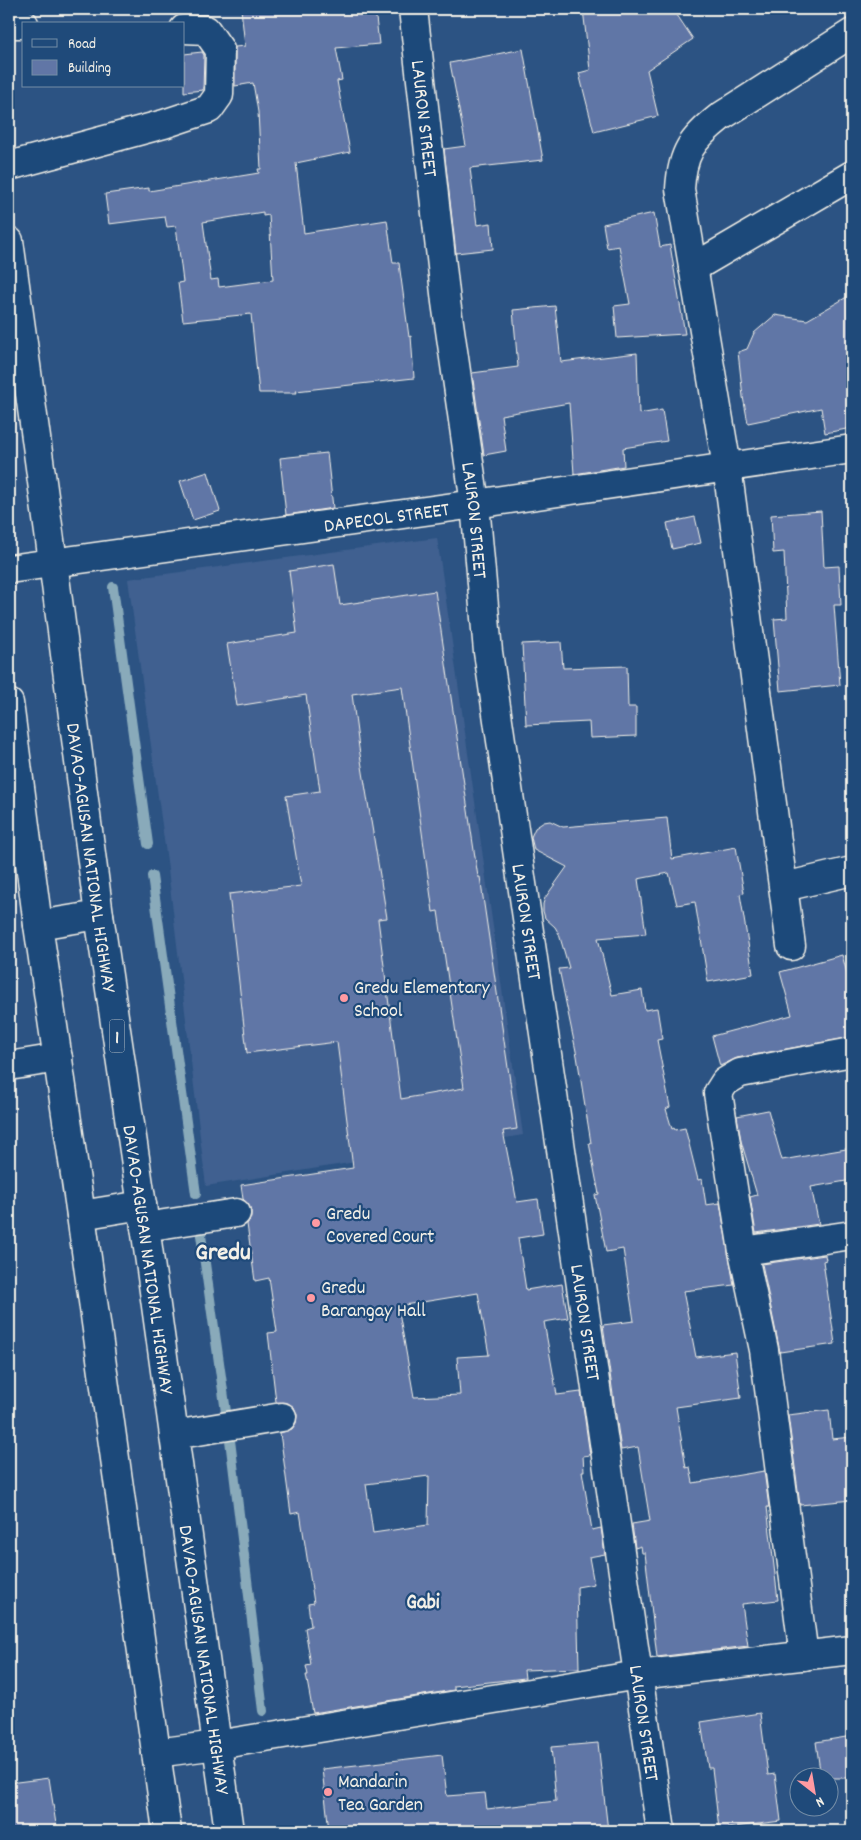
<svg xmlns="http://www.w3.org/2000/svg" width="861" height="1840" font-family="Dekko,sans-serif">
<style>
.built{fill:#406190}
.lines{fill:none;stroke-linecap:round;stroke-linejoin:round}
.stream{stroke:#89aaba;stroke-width:10}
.building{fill:#6176a6;stroke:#f4f1e8;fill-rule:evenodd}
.minor-casing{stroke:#f4f1e8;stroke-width:31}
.highway-casing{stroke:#f4f1e8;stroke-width:31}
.minor{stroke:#1f4a7a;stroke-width:28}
.highway{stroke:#1f4a7a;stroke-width:28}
.poi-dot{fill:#ff9aa2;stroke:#1f4a7a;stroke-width:2}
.labels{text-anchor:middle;stroke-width:4.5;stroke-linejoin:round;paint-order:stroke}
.shield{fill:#1f4a7a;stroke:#b4bfc7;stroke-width:1}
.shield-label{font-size:19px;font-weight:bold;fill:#f4f1e8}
.street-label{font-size:20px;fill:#f4f1e8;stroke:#1f4a7a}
.poi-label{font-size:20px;fill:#f4f1e8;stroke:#1f4a7a;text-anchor:start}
.neighbourhood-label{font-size:21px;font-weight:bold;fill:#f4f1e8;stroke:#1f4a7a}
.district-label{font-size:25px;font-weight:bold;fill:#f4f1e8;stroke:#1f4a7a}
</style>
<rect width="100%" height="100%" fill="#2c5383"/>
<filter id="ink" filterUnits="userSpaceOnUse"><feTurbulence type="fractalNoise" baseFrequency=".02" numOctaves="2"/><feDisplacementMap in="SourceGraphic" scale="10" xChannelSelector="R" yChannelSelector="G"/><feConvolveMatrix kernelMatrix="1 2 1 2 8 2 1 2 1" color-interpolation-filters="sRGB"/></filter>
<g filter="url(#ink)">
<path class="built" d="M437 538 523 1135 206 1186 167 861 128 579Z"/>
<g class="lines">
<g class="stream">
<path d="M113 587 148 844"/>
<path d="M152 876 196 1194"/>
<path d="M200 1228 226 1412"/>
<path d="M230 1440 263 1711"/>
</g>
</g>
<g class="building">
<path d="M241 9H375L379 44 336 48 342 80 337 81 350 152 296 163 304 233 387 220 393 263H399L409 337 411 336 414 378 296 391 297 393H259L251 314 183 321 178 283 183 282 176 226 167 227 165 217 109 224 105 194 149 188V191L259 173 258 169H261L258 112 253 83 235 86V47L245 46ZM263 212V216L269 215 273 280 219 287 218 279 211 280 203 222Z"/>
<path d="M583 9H673L693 39 647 70 658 116 594 132 579 73 590 70Z"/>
<path d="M523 49 543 160 470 168 477 225 491 223 493 249 456 253 444 149 466 146 450 63Z"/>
<path d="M202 52 204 55 203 90 184 92V54Z"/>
<path d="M654 213 660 247 670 245 685 334 617 338 614 306 630 304 619 246 607 248 603 224Z"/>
<path d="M852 294V428L825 433 821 408 748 423 743 397 738 352 747 349 754 333 775 315 807 320Z"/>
<path d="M555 306 561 362 637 353 639 414 662 410 667 441 623 448 624 466 574 474 569 403 501 415 506 451 484 455 472 373 518 367 513 310Z"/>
<path d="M327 453 333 508 286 515 280 458Z"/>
<path d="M208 472 220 511 193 520 180 481Z"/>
<path d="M821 511 824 567 839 566 841 605H834L840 685 780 691 774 619 787 618 784 552 773 553 771 515Z"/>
<path d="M695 517 701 543 672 549 667 523Z"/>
<path d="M334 564 340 605 435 591 478 877H480L517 1129 503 1131 517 1202 538 1199 543 1234 518 1238 526 1290 562 1284 568 1318 544 1322 557 1395 581 1392 590 1455 583 1456 584 1471H582L592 1530 601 1528 605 1554 589 1557 594 1584 577 1587 579 1668 524 1670 525 1678 454 1686V1690L313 1713 306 1675H308L306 1666 311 1665 305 1628 311 1626 308 1604 314 1603 300 1512 291 1514 280 1433 292 1429 296 1423 297 1415 294 1407 288 1403 276 1402 268 1333 277 1332 269 1278 255 1281 247 1224 251 1218V1210L248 1204 243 1199 241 1185 353 1168 337 1042 247 1053 229 894 301 886 286 796 320 791 306 695 237 706 227 644 297 633 289 571ZM402 687 433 912 438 911 464 1088 401 1099 378 919 387 918 359 748 352 694ZM478 1293 489 1355 457 1357 460 1395 414 1397 398 1306ZM429 1476 428 1525 373 1533 366 1484Z"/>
<path d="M561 642 563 668 627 666 628 707H636V736L590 738 589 722 526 725 522 644Z"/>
<path d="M667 818 672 859 736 847 744 893 740 894 753 974 708 982 695 902 677 905 669 873 638 879 646 934 598 938 612 995 642 990 645 1010 657 1008 662 1039 657 1040 670 1107 666 1109 672 1129 674 1128 675 1130 685 1128 698 1180 702 1179 706 1205 720 1203 734 1285 683 1291 696 1357 735 1352 741 1398 676 1407 686 1468 690 1467 693 1483 764 1471 769 1507H767L778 1600 742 1604 748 1646 657 1657 645 1553H642L641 1546 635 1548 632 1524 650 1521 638 1447 621 1450 603 1325 634 1321 623 1249 606 1252 595 1195 599 1194 589 1143H591L577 1056 559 969 569 968 559 934 555 927 545 918 543 911V904L545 898 567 867 534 850 531 837 535 828 544 822 550 821 563 827Z"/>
<path d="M842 955 852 991V1037L737 1058 720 1066 712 1036 792 1015 780 972Z"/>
<path d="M768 1110 782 1160 852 1148V1180L811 1187 819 1224 756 1233 750 1197 757 1195 741 1141 737 1116Z"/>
<path d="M825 1255 826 1260 823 1261 835 1344 780 1352 762 1264Z"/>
<path d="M829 1410 832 1439 852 1437V1500L800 1505 788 1415Z"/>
<path d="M760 1713 768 1775 775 1774 781 1821 719 1829 712 1768H708L701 1722Z"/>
<path d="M852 1736V1778H821L816 1742Z"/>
<path d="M598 1743 608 1831H329L322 1769 442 1755 447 1796 485 1793 487 1809 556 1801 551 1747Z"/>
<path d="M49 1778 57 1831H9V1783Z"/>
</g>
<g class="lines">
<g class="minor-casing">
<g id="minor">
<path id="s1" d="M413 9 446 302 475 504 488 652 661 1831"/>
<path d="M9 24H24"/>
<path d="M9 166 164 124 209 109 219 95 220 50 206 30 184 29"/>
<path d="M693 268 852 175"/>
<path id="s2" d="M9 569 475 504 852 449"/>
<path d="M784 887 852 871"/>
<path d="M791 946 727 467 680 189C682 153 692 139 720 117L852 33"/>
<path d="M9 1066 58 1058"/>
<path d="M145 1227 236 1213"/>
<path d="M743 1251 852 1235"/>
<path d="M174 1435 282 1417"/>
<path d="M804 1656 764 1350 743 1251 718 1093 725 1082 740 1073 852 1052"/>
<path d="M156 1753 217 1745 638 1675 852 1650"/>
</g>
</g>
<g class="highway-casing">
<g id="highway">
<path id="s3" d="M9 241 53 562 99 915 142 1205 229 1831"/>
<path d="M9 703 38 925 81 1215 167 1831"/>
<path d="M38 925 99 915"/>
<path d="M81 1215 142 1205"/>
</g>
</g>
<use href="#minor" class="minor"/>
<use href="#highway" class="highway"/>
</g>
</g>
<g class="poi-dot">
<circle cx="344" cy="998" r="5"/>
<circle cx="316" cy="1223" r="5"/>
<circle cx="311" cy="1298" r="5"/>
<circle cx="328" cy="1792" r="5"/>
</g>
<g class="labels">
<rect class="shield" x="109.5" y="1019.5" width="15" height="33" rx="4"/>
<g class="shield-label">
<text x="117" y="1043">1</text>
</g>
<g class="street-label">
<text dy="7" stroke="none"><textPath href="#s1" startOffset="110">LAURON STREET</textPath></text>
<text dy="7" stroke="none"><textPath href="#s2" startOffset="381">DAPECOL STREET</textPath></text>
<text dy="7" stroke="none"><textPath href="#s1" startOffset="515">LAURON STREET</textPath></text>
<text dy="7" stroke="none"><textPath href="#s3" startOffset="622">DAVAO-AGUSAN NATIONAL HIGHWAY</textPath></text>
<text dy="7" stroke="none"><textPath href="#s1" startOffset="920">LAURON STREET</textPath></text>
<text dy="7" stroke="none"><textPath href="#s3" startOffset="1028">DAVAO-AGUSAN NATIONAL HIGHWAY</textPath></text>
<text dy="7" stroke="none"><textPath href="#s1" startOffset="1325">LAURON STREET</textPath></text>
<text dy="7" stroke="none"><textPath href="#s3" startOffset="1432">DAVAO-AGUSAN NATIONAL HIGHWAY</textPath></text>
<text dy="7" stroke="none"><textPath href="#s1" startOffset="1730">LAURON STREET</textPath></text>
</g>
<g class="poi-label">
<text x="354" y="993">Gredu Elementary<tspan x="354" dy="23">School</tspan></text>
<text x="326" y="1219">Gredu<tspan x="326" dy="23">Covered Court</tspan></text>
<text x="321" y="1293">Gredu<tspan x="321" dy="23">Barangay Hall</tspan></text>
<text x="338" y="1787">Mandarin<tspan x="338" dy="23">Tea Garden</tspan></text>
</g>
<g class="neighbourhood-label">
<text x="423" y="1608">Gabi</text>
</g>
<g class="district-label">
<text x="223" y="1259">Gredu</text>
</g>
</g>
<rect width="861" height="1840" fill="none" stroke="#1f4a7a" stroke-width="30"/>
<rect x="15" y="15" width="831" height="1810" fill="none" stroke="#f4f1e8" stroke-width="2" filter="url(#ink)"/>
<rect x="22" y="22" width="162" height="65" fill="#1f4a7a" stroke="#748da6"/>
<rect x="32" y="39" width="25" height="8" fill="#1f4a7a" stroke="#748da6"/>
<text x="68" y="48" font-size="15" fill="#f4f1e8">Road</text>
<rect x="32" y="60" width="25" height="15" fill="#6176a6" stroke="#748da6"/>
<text x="68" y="72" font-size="15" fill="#f4f1e8">Building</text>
<g transform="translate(814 1792) rotate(149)"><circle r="24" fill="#1f4a7a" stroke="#748da6"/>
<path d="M0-4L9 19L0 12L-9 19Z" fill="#ff9aa2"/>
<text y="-8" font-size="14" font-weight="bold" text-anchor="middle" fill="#f4f1e8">N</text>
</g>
</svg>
